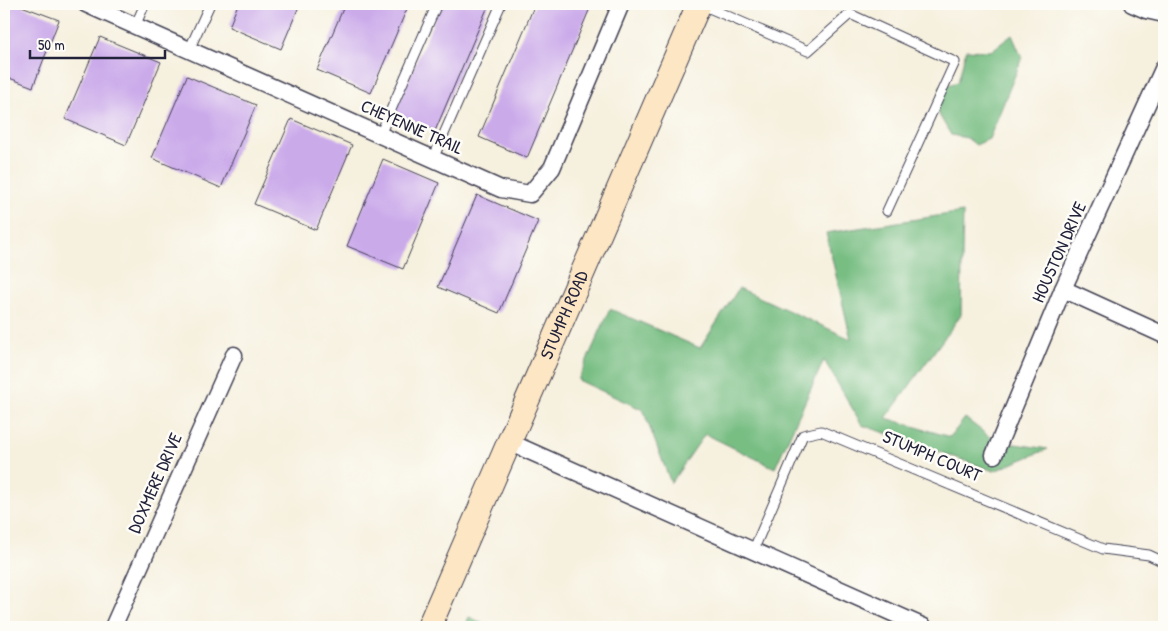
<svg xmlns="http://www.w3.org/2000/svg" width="1168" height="631" font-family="'Patrick Hand',sans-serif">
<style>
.forest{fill:#78be83;stroke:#4d705f}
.building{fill:#cbaaea}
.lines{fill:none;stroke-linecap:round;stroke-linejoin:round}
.service-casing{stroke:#424153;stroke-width:11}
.minor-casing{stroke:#424153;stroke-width:19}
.secondary-casing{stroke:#424153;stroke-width:26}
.service{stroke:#fff;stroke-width:9}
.minor{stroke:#fff;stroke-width:16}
.secondary{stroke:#fce6c4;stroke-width:24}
.labels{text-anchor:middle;stroke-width:5;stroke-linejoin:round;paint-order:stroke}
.street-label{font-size:18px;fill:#22223b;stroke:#fdfcf7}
</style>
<rect width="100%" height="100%" fill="#fdfcf7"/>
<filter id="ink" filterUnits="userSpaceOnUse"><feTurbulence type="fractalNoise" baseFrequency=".02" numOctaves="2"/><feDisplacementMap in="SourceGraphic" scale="10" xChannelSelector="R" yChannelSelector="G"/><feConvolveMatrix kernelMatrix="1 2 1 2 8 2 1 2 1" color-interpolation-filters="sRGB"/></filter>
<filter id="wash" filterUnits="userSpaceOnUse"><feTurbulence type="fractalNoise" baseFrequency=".0096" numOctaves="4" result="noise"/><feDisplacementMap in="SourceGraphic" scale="20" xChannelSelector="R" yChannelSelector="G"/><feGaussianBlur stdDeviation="1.12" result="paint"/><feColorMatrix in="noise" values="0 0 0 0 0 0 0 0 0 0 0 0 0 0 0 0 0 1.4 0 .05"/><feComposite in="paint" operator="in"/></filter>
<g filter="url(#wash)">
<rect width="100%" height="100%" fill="#f6f0de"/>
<g class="forest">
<path d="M1012 35 1022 58 989 139 976 145 967 138 951 135 938 113 940 87 958 82 966 50 991 51Z"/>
<path d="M963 212 961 315 886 418 950 437 965 418 995 441 1048 449 994 471 862 425 824 360 775 468 705 434 671 483 643 410 578 380 610 309 700 348 739 288 851 339 826 233Z"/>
<path d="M469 617 493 627H465Z"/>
</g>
<g id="blocks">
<g class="building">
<path d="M4 4H16L59 20 33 87 4 76Z"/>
<path d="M179 4H194L191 9Z"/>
<path d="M238 4H300L281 49 229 27Z"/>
<path d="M345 4H409L371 93 317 70Z"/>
<path d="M441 4H489L435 131 394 114Z"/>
<path d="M535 4H580L590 8 527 158 479 137Z"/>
<path d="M100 37 161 62 126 145 65 119Z"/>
<path d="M187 76 256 105 221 188 152 158Z"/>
<path d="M291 119 352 145 316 230 254 204Z"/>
<path d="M383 159 439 183 403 269 347 246Z"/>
<path d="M477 195 538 221 499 313 438 287Z"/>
</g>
</g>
</g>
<g filter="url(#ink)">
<use href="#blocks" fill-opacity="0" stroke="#424153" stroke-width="1"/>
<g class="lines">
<g class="service-casing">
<g id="service">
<path d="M700 4 808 51 850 14 955 62 887 211"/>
<path d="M135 26 145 4"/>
<path d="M189 50 210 4"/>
<path d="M380 135 437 4"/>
<path d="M433 159 501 4"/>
<path d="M753 551 803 435 821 431 1103 549 1149 555 1164 562"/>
</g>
</g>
<g class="minor-casing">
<g id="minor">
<path d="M86 4 501 189 530 194 552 168 621 4"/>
<path d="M1132 4 1146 10 1164 14"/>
<path d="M1063 289 1164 335"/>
<path d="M509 442 924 627"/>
<path d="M994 455 1063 289 1164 67"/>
<path d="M113 627 234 355"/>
</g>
</g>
<g class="secondary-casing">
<g id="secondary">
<path id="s1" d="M429 627 699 4"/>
</g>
</g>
<use href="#service" class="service"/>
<use href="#minor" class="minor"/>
<use href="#secondary" class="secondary"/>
</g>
</g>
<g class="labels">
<g class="street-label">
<text transform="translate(412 127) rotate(24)" y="6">CHEYENNE TRAIL</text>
<text transform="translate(1059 252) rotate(-66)" y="6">HOUSTON DRIVE</text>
<text dy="6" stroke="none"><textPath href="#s1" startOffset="340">STUMPH ROAD</textPath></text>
<text transform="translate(932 456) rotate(23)" y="6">STUMPH COURT</text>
<text transform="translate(155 483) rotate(-66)" y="6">DOXMERE DRIVE</text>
</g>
</g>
<rect width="1168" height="631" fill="none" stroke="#fdfcf7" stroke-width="20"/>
<path d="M30 50v8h135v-8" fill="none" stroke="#22223b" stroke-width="2.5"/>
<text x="38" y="50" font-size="15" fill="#22223b" stroke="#fdfcf7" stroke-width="4" paint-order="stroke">50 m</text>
</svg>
